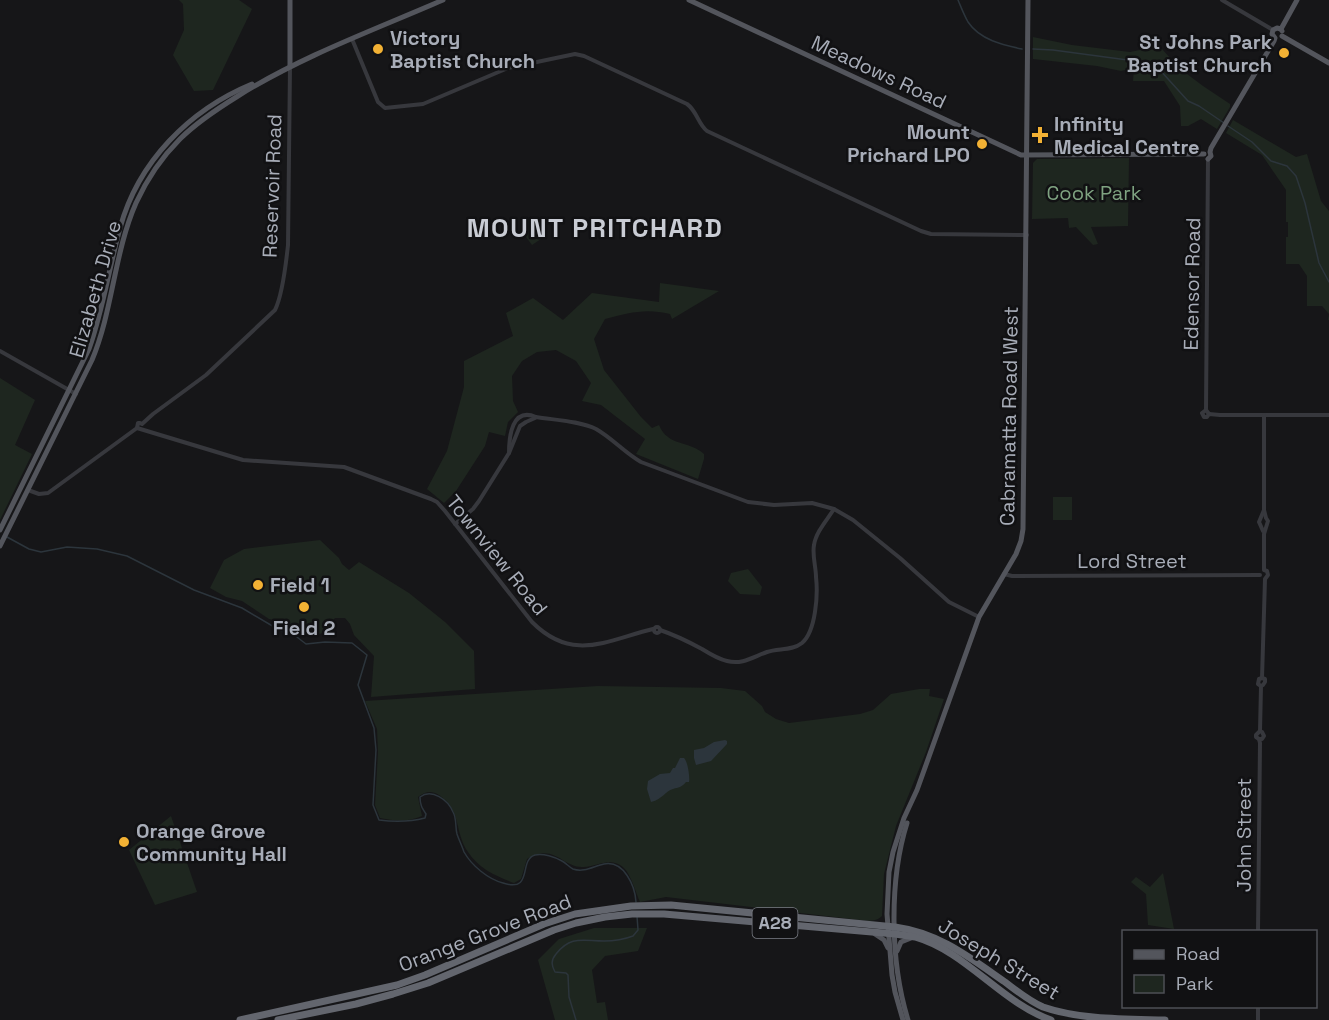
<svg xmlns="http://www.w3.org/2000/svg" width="1329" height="1020" font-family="'Space Grotesk',sans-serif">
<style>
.green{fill:#1e261f}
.water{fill:#2c353c}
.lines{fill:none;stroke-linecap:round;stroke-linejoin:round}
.stream{stroke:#2c353c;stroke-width:1.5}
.minor{stroke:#37383d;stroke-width:4}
.major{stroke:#53555c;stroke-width:5}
.highway{stroke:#63666e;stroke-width:7}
.poi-dot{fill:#f2b134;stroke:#111113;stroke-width:2}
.labels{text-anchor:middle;stroke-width:5;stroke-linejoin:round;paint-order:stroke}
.shield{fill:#111113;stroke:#7b7e86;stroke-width:1.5}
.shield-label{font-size:18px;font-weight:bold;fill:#a8adb8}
.poi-label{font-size:20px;font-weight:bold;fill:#a8adb8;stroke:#111113;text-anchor:start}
.street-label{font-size:20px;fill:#a8adb8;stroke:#111113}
.park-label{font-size:20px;fill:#7fa381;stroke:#111113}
.district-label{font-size:26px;font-weight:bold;letter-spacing:1.5px;fill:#c9ccd4;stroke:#111113}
</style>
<rect width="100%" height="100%" fill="#161618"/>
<g class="green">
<path d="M179 0H239L252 9 213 90 194 91 173 55 184 30 183 4Z"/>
<path d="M1033 37 1072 45 1130 52 1140 50 1162 49 1179 68 1203 86 1230 104V107L1217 129 1201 119 1188 126H1181L1180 106 1164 81H1133L1134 68 1121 71 1097 66 1033 59Z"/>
<path d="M1233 120 1296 157 1307 154 1321 201 1329 211V320H1328L1329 314 1322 306H1307V276L1299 264H1286V237H1288V222H1286V190L1284 187 1262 155 1226 133Z"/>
<path d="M1129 158 1128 226 1091 227 1098 244 1093 245 1076 227 1069 228 1068 218 1032 219 1033 163 1037 159Z"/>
<path d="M542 217 547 235 532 245 523 233 522 220Z"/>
<path d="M660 283 719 291 672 319 670 314C645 308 629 313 605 319L594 339 604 370 641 417 652 428 659 425C668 447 689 440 704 454V459L698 479 636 454 645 439 601 405 582 401 591 383 576 361 556 350 537 352 522 361 512 376 513 401 518 412 508 422 505 436 489 432 485 446 456 491 444 503 427 489 447 451 464 387V361L513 336 506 313 533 298 563 320 592 293 659 302Z"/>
<path d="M0 378 35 400 15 445 32 454 0 520Z"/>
<rect x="1053" y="497" width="19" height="23"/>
<path d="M320 540 339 558 342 564 349 570 359 562 409 593 445 622 474 651 475 689 371 697 374 656 354 635 350 624 345 618H335L323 633 315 635 300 634 283 622 269 619 242 601 226 597 210 588 224 560 244 549Z"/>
<path d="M748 569 762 587 760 595 740 594 728 581 731 573Z"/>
<path d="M598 686 721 688 745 691 762 706 765 712 776 719 789 723 860 714 873 710 891 694 919 689H930L929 696 944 699 926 752 896 826 884 874 882 916C876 922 868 921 860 920L666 897 640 902C636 893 631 875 624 868 611 856 598 866 584 867 563 869 555 842 527 859L521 879 514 883C496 876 479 869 468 852 454 832 462 810 439 795 430 790 426 792 418 797L422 816C408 822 395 821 380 818L375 805 378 752 377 729 365 701Z"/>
<path d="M171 816 197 892 155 905 129 850Z"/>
<path d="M1163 873 1174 929 1148 925 1146 894 1131 882 1136 877 1150 887Z"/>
<path d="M594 928H647L638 951 605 956 592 970 597 1003 605 1002 608 1020H555L538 960 559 939Z"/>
</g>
<g class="water">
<path d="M725 740 727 741V744L711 761 696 765 694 758V750L704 748 714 742Z"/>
<path d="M680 758H684C688 762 690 778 689 782H686C681 788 679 787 673 789 665 791 663 799 651 802L647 789 648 781 660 774 670 773 673 768H675Z"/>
</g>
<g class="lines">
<g class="stream">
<path d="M958 0C961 7 964 15 968 22 980 40 1003 45 1022 49"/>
<path d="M1033 49 1053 50 1150 63 1159 69 1188 101 1199 106 1224 123"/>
<path d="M1228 126 1252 142 1271 161 1287 166 1296 176 1305 203 1319 263 1329 282"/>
<path d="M7 537 29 549 41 552 67 547 97 549 127 556 194 590 242 608 281 631 293 634 306 644 325 642 352 643 367 655 358 685 374 728 376 750 373 805 379 820C395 822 409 822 425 818L426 814C422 808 420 805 420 797 432 788 448 800 453 812 457 819 455 827 457 834 459 840 462 846 464 852 472 866 488 879 503 883 534 893 518 860 535 855 543 853 555 857 562 861 566 863 569 867 573 869 584 873 594 866 604 864 624 860 635 886 636 902"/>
<path d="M576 1020 569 997 568 975 566 973 555 972C551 965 551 960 556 954 571 935 583 941 604 941 614 941 625 939 633 936L638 930 637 916"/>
</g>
<g class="minor">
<path d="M1222 0 1273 30"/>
<path d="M352 39 378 102 385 108 423 104 508 68 575 54 584 56 687 104C697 111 698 124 707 131L921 231 931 234 1027 235"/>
<path d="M1208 159 1206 410 1209 414"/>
<path d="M0 351 76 394"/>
<path d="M1206 410 1202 413 1204 417H1207L1209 414 1220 415H1329"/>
<path d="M137 428 243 460 344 467 431 499 437 502 445 511 532 622C573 663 607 640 653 629"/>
<path d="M509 453C509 436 512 407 536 417 554 420 580 421 596 429 612 438 625 453 641 462L748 502 774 505 812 503 834 509 853 520 900 558 949 602 979 617"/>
<path d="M28 490 39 494 48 493 137 428 138 423H140L142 424 153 414 206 375 275 310C283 294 286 263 288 245L290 66"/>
<path d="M455 524 473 509 479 501 509 453 520 426 526 422 535 418"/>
<path d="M1263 531 1259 522 1264 510"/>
<path d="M1004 574 1012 576 1260 575"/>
<circle cx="657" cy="630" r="3"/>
<path d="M660 630C675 635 689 642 702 649 710 654 718 659 727 661 742 665 753 657 767 652 778 648 792 651 802 643 816 631 818 594 816 577 816 567 812 555 814 545 816 532 827 520 834 509"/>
<path d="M1261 686 1263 685 1265 682V679L1262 678 1265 579 1268 575 1267 571 1264 570V534L1268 521 1266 518 1264 510V415"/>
<path d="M1259 739H1262L1264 736 1262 732 1260 731"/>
<path d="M1258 932 1260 743 1259 739 1256 737V735L1260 731 1261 686 1258 684 1259 679 1262 678"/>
<path d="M1258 1020V1006"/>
</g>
<g class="major">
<path d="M689 0 1021 155 1204 154"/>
<path d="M1282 31 1281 29 1297 0"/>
<path d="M1282 36 1329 63"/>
<path d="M290 66V0"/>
<path d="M1208 159 1211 156 1210 152 1211 148 1274 41 1275 38 1272 34 1273 30 1277 28 1281 29"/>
<path d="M0 530 89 349C103 310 109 268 120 228 138 162 189 110 252 84"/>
<path d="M0 546 92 360C113 310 114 253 136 203 147 179 161 158 180 139 197 122 217 109 238 96 302 56 374 30 443 0"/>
<path d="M907 823C889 880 890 962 908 1020"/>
<path d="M875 934 884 940 888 948"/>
<path d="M897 951 901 942 911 938"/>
<path d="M903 1020 895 992 892 975 887 914 889 872 893 852 904 818 917 790 979 617 1016 554 1021 541 1023 529 1028 0"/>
</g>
<g class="highway">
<path d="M240 1020 397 985 425 975 544 924 575 914 631 906 671 905 895 927C939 933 969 957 1005 982 1017 991 1029 1001 1043 1007 1081 1020 1125 1019 1165 1020"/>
<path d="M278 1020 356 1004 393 994 428 983 554 930 576 923 605 917 632 914H664L895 934 915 937C967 952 1000 1002 1051 1020"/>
</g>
</g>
<g class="poi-dot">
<circle cx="378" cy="49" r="6"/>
<circle cx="1284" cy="53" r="6"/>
<path d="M1037 126h6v6h6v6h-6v6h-6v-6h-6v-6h6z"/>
<circle cx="982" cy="144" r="6"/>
<circle cx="258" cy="585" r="6"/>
<circle cx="304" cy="607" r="6"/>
<circle cx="124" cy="842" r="6"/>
</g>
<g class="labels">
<rect class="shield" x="752.5" y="908" width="45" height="30" rx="4.5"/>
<g class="shield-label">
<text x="775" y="929">A28</text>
</g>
<g class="poi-label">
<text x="390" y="45">Victory<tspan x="390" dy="23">Baptist Church</tspan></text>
<text x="1272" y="49" text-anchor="end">St Johns Park<tspan x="1272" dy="23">Baptist Church</tspan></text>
<text x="1054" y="131">Infinity<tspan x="1054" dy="23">Medical Centre</tspan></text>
<text x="970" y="139" text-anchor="end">Mount<tspan x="970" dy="23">Prichard LPO</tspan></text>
<text x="270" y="592">Field 1</text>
<text x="304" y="635" text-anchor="middle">Field 2</text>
<text x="136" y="838">Orange Grove<tspan x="136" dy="23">Community Hall</tspan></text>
</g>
<g class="street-label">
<text transform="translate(879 72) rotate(25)" y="7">Meadows Road</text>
<text transform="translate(272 186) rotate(-88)" y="7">Reservoir Road</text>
<text transform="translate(1192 284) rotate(-89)" y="7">Edensor Road</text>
<text transform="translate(95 289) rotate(-74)" y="7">Elizabeth Drive</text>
<text transform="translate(1009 416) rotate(-89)" y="7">Cabramatta Road West</text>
<text transform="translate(497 555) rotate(51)" y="7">Townview Road</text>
<text x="1132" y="568">Lord Street</text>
<text transform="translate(1244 835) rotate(-90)" y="7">John Street</text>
<text transform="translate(485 933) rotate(-21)" y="7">Orange Grove Road</text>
<text transform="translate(999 959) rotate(31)" y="7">Joseph Street</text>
</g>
<g class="park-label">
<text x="1094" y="200">Cook Park</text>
</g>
<g class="district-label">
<text x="595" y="237">MOUNT PRITCHARD</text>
</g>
</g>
<rect x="1122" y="930" width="195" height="78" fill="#111113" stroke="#4d4f55" stroke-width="1.5"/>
<rect x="1134" y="950" width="30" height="9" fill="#53555c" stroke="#4d4f55" stroke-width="1.5"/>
<text x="1176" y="960" font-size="18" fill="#a8adb8">Road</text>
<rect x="1134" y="975" width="30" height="18" fill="#1e261f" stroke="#4d4f55" stroke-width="1.5"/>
<text x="1176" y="990" font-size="18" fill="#a8adb8">Park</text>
</svg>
